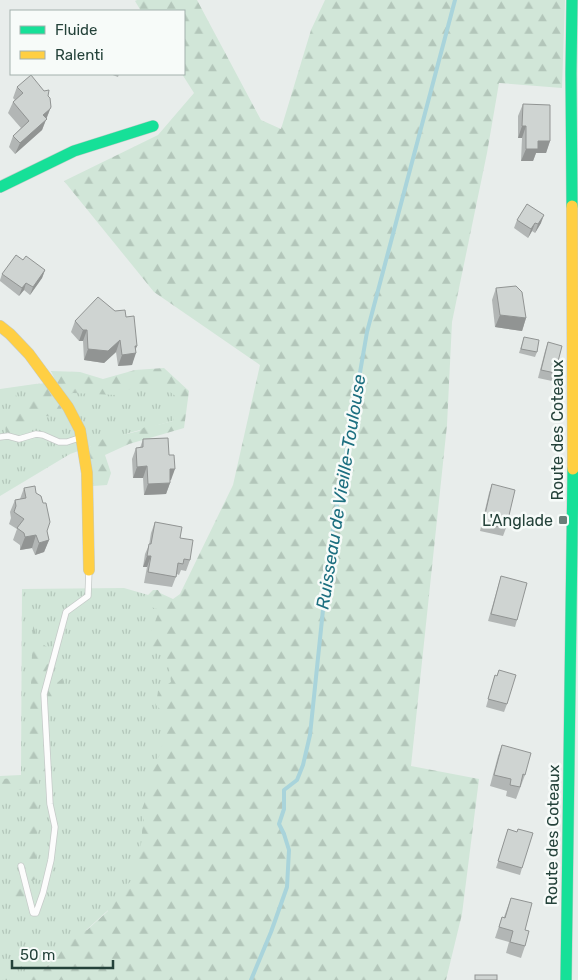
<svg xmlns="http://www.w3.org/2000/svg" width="578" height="980" font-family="Rubik,sans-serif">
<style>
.grass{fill:url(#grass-tufts)}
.forest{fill:url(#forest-firs)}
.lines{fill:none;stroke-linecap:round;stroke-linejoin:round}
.stream{stroke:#a9d4db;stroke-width:4}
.lane-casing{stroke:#c5cac8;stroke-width:7}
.fast-casing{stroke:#c3cbc8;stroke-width:12}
.slow-casing{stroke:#c3cbc8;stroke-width:12}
.lane{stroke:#fcfcfc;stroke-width:5.5}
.fast{stroke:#16e098;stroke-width:11}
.slow{stroke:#ffcf43;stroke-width:11}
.wall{fill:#b2b6b5}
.shaded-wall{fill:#919493}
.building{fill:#cfd4d2;stroke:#919493}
.poi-dot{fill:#697e78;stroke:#f7fbf9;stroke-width:2}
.labels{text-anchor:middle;stroke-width:5;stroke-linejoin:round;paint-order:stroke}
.street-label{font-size:16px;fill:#24423a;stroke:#f7fbf9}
.poi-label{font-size:16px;fill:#24423a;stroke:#f7fbf9;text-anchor:end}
.water-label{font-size:18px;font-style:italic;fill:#1c6f80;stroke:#f7fbf9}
</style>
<defs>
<pattern id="grass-tufts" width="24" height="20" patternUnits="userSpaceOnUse" patternTransform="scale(1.25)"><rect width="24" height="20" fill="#d1e6d8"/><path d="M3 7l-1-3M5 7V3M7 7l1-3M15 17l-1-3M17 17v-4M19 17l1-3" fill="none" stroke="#b3c6ba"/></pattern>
<pattern id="forest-firs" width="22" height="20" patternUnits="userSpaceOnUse" patternTransform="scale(1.25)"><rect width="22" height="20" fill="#d1e6d8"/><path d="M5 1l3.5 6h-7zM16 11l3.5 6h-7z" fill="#b3c6ba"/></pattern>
</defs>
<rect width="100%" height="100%" fill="#e8edeb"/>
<g class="grass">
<path d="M158 376 181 393 180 419 129 433 70 454 0 496V389L35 384Z"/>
<path d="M124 588 176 603 177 707 137 884 31 980H0V776L21 775 22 589Z"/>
</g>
<g class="forest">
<path d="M137 0H197L261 120 281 129 311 30 325 0H565L562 88 499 83 487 153 452 322 447 425 411 766 479 779 462 914 446 980H29L32 974 41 968 44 969 55 958 67 936 87 930 108 911V908L127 885 138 874C129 857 139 858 141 844 142 840 142 836 142 832 143 821 146 820 142 809L147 796 151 771 159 756 164 739 161 724 165 714 156 705 158 691 171 682 169 665 165 654 150 646 149 635 154 626 156 619 160 610 151 607 148 595 153 590H158L160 593 173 599 180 594 233 485 260 365 154 292 64 181 158 135 194 93 182 74H184V11H141L135 1Z"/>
<path d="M164 368 189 391 184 428 129 444 105 455 111 473 107 485 93 486 88 448 108 436 122 435 139 431 146 426 157 425 173 421 177 407V397L159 384 137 386 116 395 73 393 63 397 51 371 80 372 103 379 135 370Z"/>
<path d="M43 383 63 403 59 417 45 416 29 417 24 427 13 437 6 431 4 420 11 411 14 392 23 406 28 400 39 397Z"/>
<path d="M33 623 37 640 47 647C49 659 51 664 44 675L53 676 58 682 63 678 66 692 56 703 45 706V778L39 779 36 879 31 881 28 868 29 789 0 791 1 783H0V779L28 778Z"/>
<path d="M18 886 26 890 27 896 22 905 16 906 11 901 8 891Z"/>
</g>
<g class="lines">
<path class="stream" d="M251 980 271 932 287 887 289 850 284 834 279 824 284 809V790L297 780 303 765 310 735 329 552 367 332 455 0"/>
<g class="lane-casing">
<g id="lane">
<path d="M0 437 8 436 19 439 36 434 43 435 59 442H67L79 438"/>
<path d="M21 866 33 913H36L43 893 51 860 55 827 50 804 44 694 66 612 88 596 89 570"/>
</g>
</g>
<g class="fast-casing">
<g id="fast">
<path d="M0 187 74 151 153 126"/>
<path d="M572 206 571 73 572 0"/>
<path d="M566 980 573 469"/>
</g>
</g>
<g class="slow-casing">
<g id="slow">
<path d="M572 206 573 469"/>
<path d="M0 326 10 334 29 354 68 407 80 430 87 473 89 570"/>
</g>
</g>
<use href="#lane" class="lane"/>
<use href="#fast" class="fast"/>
<use href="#slow" class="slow"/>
</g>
<g class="wall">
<path d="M110 74H119L118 77Z"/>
<path d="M17 87 48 96 51 107 42 130 15 154 9 147 13 136 21 128 8 113 13 102 15 100 13 98Z"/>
<path d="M523 104 550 141 546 153H536L533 161H521L522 138H518V116Z"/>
<path d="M517 220 541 223 535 233 532 231 528 238 514 228Z"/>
<path d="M23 260 45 270 42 278 30 295 24 290 19 296 0 281V280L2 274Z"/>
<path d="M496 288 526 318 522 331 495 327 492 300Z"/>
<path d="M115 311 126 317 135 351 132 365 118 366 116 352 104 363 84 360 83 341H79L71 332 75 321Z"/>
<path d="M524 337 537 352 535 357 519 353Z"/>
<path d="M548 342 555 373 552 381 538 378 545 351Z"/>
<path d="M143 439 171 480H170V483L166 494 144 495 143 478H133L132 459 136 448H140Z"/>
<path d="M492 484 506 528 503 536 480 531 489 493Z"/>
<path d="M24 488 36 493 47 531 49 540 44 552 35 555 32 548 20 550V545L13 540 17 529 9 524 11 518 10 512 15 500 20 499Z"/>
<path d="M155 522 180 538 190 560 186 571 181 570 179 575 177 574 172 587 144 583 147 567H143L145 554 149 545 151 533Z"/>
<path d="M501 576 517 620 515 627 488 621Z"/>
<path d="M499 670 507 704 504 712 486 707 495 675 497 676Z"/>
<path d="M502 745 525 775 516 799 506 796 507 791 490 786 498 756Z"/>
<path d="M508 829 517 832 522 868 520 875 496 868Z"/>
<path d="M511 898 525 930V946L521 958 506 953 509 942 495 938 502 917H504Z"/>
</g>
<g class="shaded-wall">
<path d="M50 109 42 130 15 154 20 143 43 115Z"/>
<path d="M522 126H526L522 138H518Z"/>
<path d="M538 141H550L546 153H536L533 161H521L526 149Z"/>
<path d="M544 215 541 223 535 233 538 224Z"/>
<path d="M535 223 532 231 528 238 531 229Z"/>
<path d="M45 270 42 278 30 295 33 287Z"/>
<path d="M26 283 24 290 19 296 22 288Z"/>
<path d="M500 315 526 318 522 331 495 327Z"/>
<path d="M83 330H87L83 341H79Z"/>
<path d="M120 340 116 352 104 363 84 360 88 349Z"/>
<path d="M135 346H137L134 353H136L132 365 118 366 122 355Z"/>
<path d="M147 466 143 478H133L137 467Z"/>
<path d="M170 469H175L171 480 166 481Z"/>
<path d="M170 483 166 494 144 495 148 484Z"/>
<path d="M36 535 32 548 20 550 25 537Z"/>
<path d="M49 540 44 552 35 555 39 543Z"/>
<path d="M147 556H151L147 567H143Z"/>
</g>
<g class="building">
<path d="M31 75 44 91 49 90 48 96 50 98 51 107 50 109 43 115 47 119 20 143 13 136 29 121 13 102 23 93 17 87Z"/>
<path d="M523 104 550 105V141H538V149H526V126H522Z"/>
<path d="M527 204 544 215 538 224 535 223 531 229 517 220Z"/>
<path d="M16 255 23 260 26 256 45 270 33 287 26 283 22 288 2 274Z"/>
<path d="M516 286 522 292 526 318 500 315 496 288Z"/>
<path d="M98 297 115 311 125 310 126 317 134 316 137 346H135L136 353 122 355 120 340 108 351 88 349 87 330H83L75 321Z"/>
<path d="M524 337 539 340 537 352 521 349Z"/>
<path d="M548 342 562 346 555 373 541 370Z"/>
<path d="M168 438 169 455H174L175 469H170V483L148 484 147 466 137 467 136 448 143 447V439Z"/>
<path d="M492 484 515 490 506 528 483 523Z"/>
<path d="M35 486 36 493 41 496 43 503H46L50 522 47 531 49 540 39 543 36 535 25 537 24 533 17 528 24 519 14 512 16 506 15 500 26 498 24 488Z"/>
<path d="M155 522 182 527 180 538 193 540 190 560 184 559 183 564 178 563 176 577 148 572 151 556H147L149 544H151Z"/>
<path d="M501 576 527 583 517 620 491 614Z"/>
<path d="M499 670 516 675 507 704 488 699 495 675 497 676Z"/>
<path d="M502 745 531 753 525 775 523 774 520 787 510 785 511 779 494 775Z"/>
<path d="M508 829 517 832 518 829 533 833 522 868 498 861Z"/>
<path d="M511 898 532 903 525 930 529 931 525 946 510 942 513 931 499 927 502 917 505 918Z"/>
<rect x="475" y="975" width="22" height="5"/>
</g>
<rect class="poi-dot" x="558" y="515" width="10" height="10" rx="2.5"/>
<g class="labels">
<g class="street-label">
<text transform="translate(557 430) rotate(-90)" y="6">Route des Coteaux</text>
<text transform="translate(552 835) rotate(-89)" y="6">Route des Coteaux</text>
</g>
<g class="poi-label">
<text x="553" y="526">L'Anglade</text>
</g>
<g class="water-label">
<text transform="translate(341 492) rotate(-81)" y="6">Ruisseau de Vieille-Toulouse</text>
</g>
</g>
<rect x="10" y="10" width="175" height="65" fill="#f7fbf9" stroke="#a3b1ad"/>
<rect x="20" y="26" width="25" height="8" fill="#16e098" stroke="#a3b1ad"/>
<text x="55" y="35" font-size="15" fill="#24423a">Fluide</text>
<rect x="20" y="51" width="25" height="8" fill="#ffcf43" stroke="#a3b1ad"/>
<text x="55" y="60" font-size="15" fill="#24423a">Ralenti</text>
<path d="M12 960v8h101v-8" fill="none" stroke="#24423a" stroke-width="2.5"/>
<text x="20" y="960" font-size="15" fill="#24423a" stroke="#f7fbf9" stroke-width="4" paint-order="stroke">50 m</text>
</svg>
